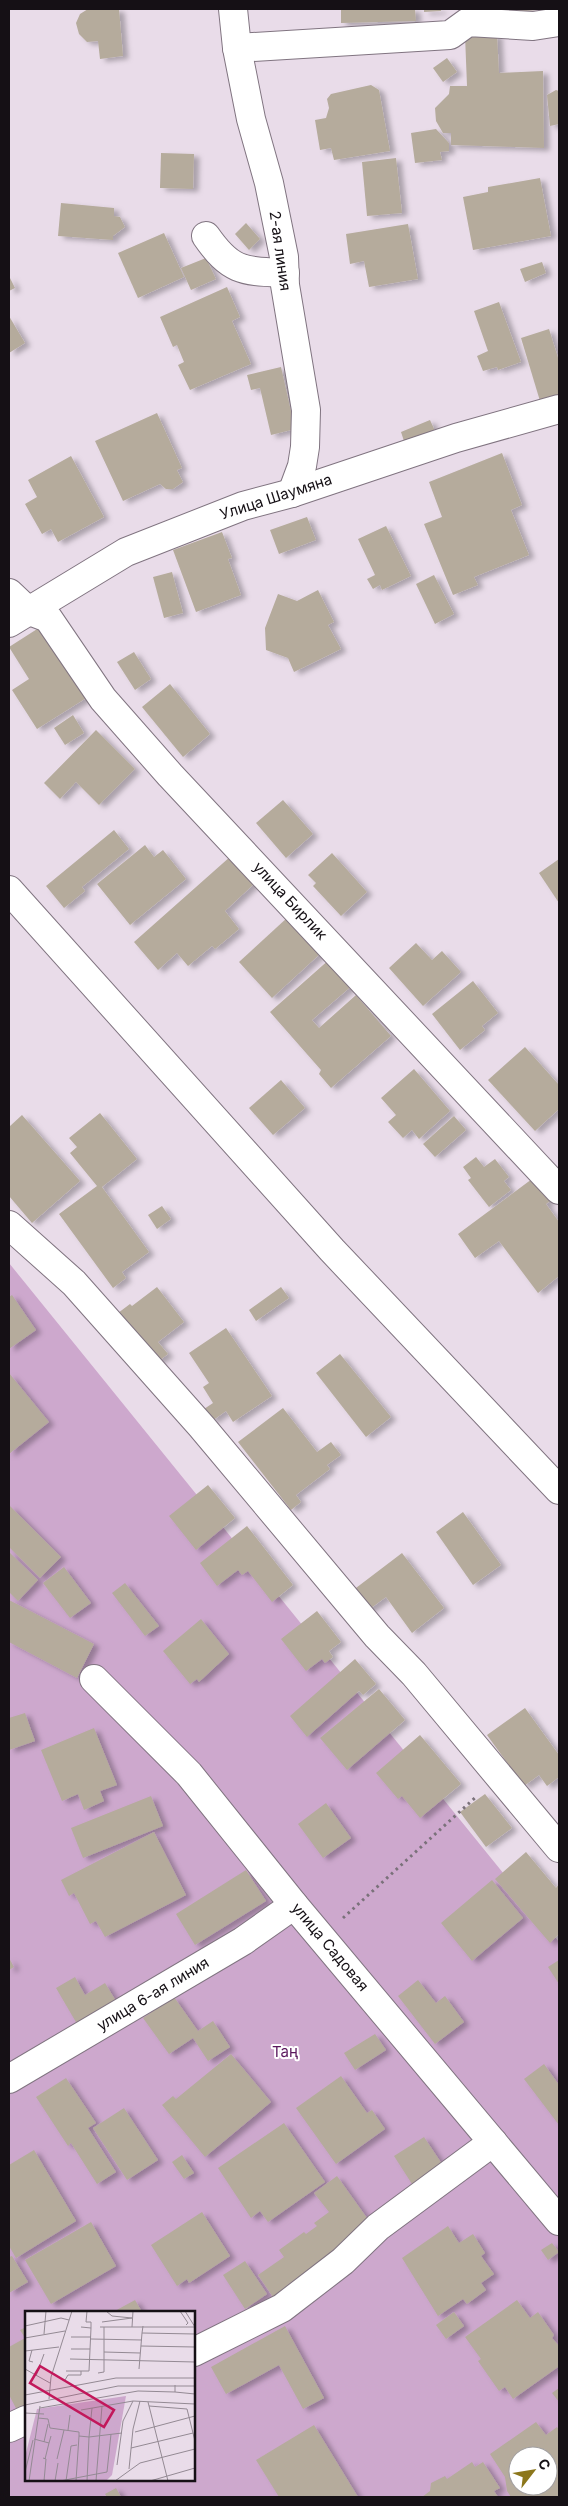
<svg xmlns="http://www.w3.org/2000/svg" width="568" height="2506" font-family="Inter,sans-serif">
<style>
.green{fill:#cda8cd;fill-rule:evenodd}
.building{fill:#b5ab9c;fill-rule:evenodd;filter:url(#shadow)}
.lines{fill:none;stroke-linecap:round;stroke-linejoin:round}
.street-casing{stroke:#807480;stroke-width:30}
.secondary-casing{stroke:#807480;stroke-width:30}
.primary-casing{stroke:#807480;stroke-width:30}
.path{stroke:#7a717a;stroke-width:3;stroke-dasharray:2.5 4;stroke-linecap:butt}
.street{stroke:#fff;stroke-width:28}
.secondary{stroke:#fff;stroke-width:28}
.primary{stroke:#fff;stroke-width:28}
.labels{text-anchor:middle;stroke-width:4;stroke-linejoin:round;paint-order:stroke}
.street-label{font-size:15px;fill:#151015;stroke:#fff}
.park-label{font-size:15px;fill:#59165c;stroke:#fff}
.inset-road{fill:none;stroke:#948a94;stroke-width:1}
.view{fill:#c2185b;fill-opacity:0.15;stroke:#c2185b;stroke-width:2.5}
.inset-edge{fill:none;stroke:#151015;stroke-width:2.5}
</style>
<defs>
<filter id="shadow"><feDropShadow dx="5.5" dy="3" stdDeviation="2.5" flood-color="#0004"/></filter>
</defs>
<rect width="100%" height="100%" fill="#e9dce9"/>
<path class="green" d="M9 1263 559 1942V2497H9ZM26 2312H194V2480H26ZM518 2456H548V2486H518Z"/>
<g class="building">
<path d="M88 9H119L123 56 100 59 98 41 87 42 79 34 76 23 80 14Z"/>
<path d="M341 9H415L416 21 341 23Z"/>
<path d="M424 9H441V11L424 12Z"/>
<path d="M514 9H538V10L515 12Z"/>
<path d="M497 34 499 73 543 71 544 148 451 145V133H443L436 121 435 108 449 94 450 86H467L465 35Z"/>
<path d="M447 58 457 72 443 82 433 68Z"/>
<path d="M371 85 379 90 390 151 334 160 331 148 320 150 315 120 326 118 329 108 327 99 331 94Z"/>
<path d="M556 90 559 91V124L550 126 547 95Z"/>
<path d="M436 129 449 143V151L440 152 442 160 415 163 411 133Z"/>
<path d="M161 153 194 154 193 189 160 188Z"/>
<path d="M396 158 402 213 367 216 362 162Z"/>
<path d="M540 178 551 236 473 250 463 197 488 192V187Z"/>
<path d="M61 203 114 208V216L120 217 125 227 113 236V240L58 236Z"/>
<path d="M246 223 260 239 249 250 235 234Z"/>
<path d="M408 224 418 279 369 287 364 261 350 264 346 234Z"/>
<path d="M164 233 184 277 138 298 118 253Z"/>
<path d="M206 258 216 279 191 290 181 268Z"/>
<path d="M542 262 546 273 525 282 520 269Z"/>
<path d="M9 276 15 288 9 291Z"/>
<path d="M227 287 240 317 232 321 251 364 190 390 178 365 184 362 177 345 173 347 160 317Z"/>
<path d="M499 302 521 362 498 370 497 367 483 371 477 356 488 351 474 311Z"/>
<path d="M9 316 25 343 9 353Z"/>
<path d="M549 329 559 361V395L540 401 521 338Z"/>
<path d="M281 367 295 429 271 435 260 388 251 390 247 375Z"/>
<path d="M157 413 182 468 177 470 183 482 173 489H166L160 484 123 501 95 441Z"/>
<path d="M430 420 435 431 405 444 401 432Z"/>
<path d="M502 453 522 505 511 510 529 555 474 577 478 585 453 595 424 524 442 517 429 482Z"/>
<path d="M71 456 104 517 58 542 51 529 42 534 25 504 37 497 28 480Z"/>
<path d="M307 517 316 540 279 554 270 530Z"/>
<path d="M386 526 411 576 382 590 380 585 373 589 367 579 375 575 358 539Z"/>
<path d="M222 532 232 558 228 559 241 595 196 612 173 550Z"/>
<path d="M172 572 183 613 164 618 153 577Z"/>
<path d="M434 575 454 614 435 624 416 584Z"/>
<path d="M318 590 334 622 328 625 341 649 294 672 288 658 266 650 265 628 278 594 297 601Z"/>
<path d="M45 624 91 695 37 729 12 690 29 679 9 647Z"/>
<path d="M134 652 151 679 135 690 117 662Z"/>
<path d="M170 684 210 734 183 757 142 707Z"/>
<path d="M73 715 84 733 65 745 54 728Z"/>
<path d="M96 730 135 769 99 805 76 782 60 799 44 783Z"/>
<path d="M283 800 313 834 286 858 256 823Z"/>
<path d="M114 830 129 849 82 887 85 891 64 908 46 886Z"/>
<path d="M145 845 154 857 163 850 186 879 130 925 97 884Z"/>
<path d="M332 853 367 892 341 916 313 886 316 883 308 875Z"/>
<path d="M231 856 255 883 225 911 239 929 215 949 212 946 188 966 177 953 158 970 134 942Z"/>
<path d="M559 859V903L539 873Z"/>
<path d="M288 917 321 953 272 998 239 962Z"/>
<path d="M416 943 432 960 442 951 461 972 423 1006 389 968Z"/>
<path d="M331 958 354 984 312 1020 319 1028 356 995 391 1036 331 1088 319 1074 321 1070 270 1012Z"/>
<path d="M473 981 498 1013 482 1026 485 1030 460 1050 432 1014Z"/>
<path d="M525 1047 559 1085V1109L535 1131 488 1080Z"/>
<path d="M414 1069 450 1111 419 1139 412 1130 403 1138 388 1122 396 1115 381 1098Z"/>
<path d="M281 1080 305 1108 273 1135 249 1108Z"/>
<path d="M100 1113 137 1159 102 1187 149 1252 122 1272 126 1278 113 1288 59 1214 97 1186 70 1153 77 1147 69 1138Z"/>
<path d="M22 1115 80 1181 32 1223 9 1196V1127Z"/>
<path d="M454 1116 466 1130 435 1157 423 1144Z"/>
<path d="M476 1157 484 1167 495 1159 509 1177 504 1181 511 1190 489 1207 468 1180 471 1178 463 1167Z"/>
<path d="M532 1179 550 1201 546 1204 559 1222V1276L538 1293 499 1241 475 1258 458 1234Z"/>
<path d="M162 1206 171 1219 157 1229 148 1215Z"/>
<path d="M157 1287 184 1322 158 1342 168 1354 156 1363 118 1313 130 1304 132 1306Z"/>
<path d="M281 1287 289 1298 256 1321 249 1310Z"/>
<path d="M12 1295 36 1330 9 1349V1297Z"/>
<path d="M226 1328 272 1396 233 1422 226 1411 212 1421 204 1409 213 1403 203 1387 209 1383 189 1353Z"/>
<path d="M340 1354 391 1417 366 1437 316 1373Z"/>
<path d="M9 1373 49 1422 9 1454Z"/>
<path d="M283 1408 317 1452 331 1442 341 1455 327 1465 330 1469 296 1495 301 1502 291 1510 238 1442Z"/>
<path d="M208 1485 235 1518 196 1550 169 1516Z"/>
<path d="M9 1505 61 1557 40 1578 9 1547Z"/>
<path d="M463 1512 501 1565 473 1585 436 1532Z"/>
<path d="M247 1526 293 1585 272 1602 248 1571 242 1575 238 1570 217 1586 200 1563Z"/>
<path d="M9 1552 38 1580 18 1601 9 1592Z"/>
<path d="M402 1553 444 1608 412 1633 386 1597 367 1611 352 1591Z"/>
<path d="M64 1567 91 1603 70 1618 43 1583Z"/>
<path d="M125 1583 159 1626 145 1636 112 1593Z"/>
<path d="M9 1600 94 1644 77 1678 9 1642Z"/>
<path d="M317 1611 341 1642 329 1651 333 1657 325 1663 322 1659 306 1671 281 1639Z"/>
<path d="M201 1619 229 1654 199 1682 197 1679 190 1684 163 1651Z"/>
<path d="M355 1659 376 1684 363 1695 359 1691 307 1737 290 1716Z"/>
<path d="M379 1689 405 1720 347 1770 320 1738Z"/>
<path d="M525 1708 559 1755V1777L547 1786 539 1775 524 1786 487 1735Z"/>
<path d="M25 1713 35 1741 9 1750V1718Z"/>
<path d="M94 1728 117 1785 100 1791 104 1801 84 1810 78 1794 62 1801 41 1750Z"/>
<path d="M420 1735 461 1784 420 1818 402 1796 398 1799 376 1773Z"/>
<path d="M485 1794 512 1828 486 1847 460 1812Z"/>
<path d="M151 1796 163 1826 83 1858 71 1828Z"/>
<path d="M326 1803 351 1838 323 1858 298 1824Z"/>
<path d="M154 1832 186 1895 105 1937 96 1921 90 1924 74 1893 69 1896 61 1880Z"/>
<path d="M526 1852 556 1888 559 1884V1934L550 1943 495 1879Z"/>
<path d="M246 1870 266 1901 195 1945 176 1914Z"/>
<path d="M492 1880 523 1918 472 1961 441 1923Z"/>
<path d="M9 1958 14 1967 9 1970Z"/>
<path d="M559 1960V1984L548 1967Z"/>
<path d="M75 1977 85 1995 105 1983 119 2006 80 2029 56 1988Z"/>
<path d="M418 1980 436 2003 445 1996 464 2022 435 2044 398 1996Z"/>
<path d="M174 1997 198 2031 213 2021 230 2047 208 2061 193 2038 169 2054 143 2018Z"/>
<path d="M375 2034 386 2050 355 2070 344 2053Z"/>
<path d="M231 2054 271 2102 205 2157 162 2105 173 2096 176 2099Z"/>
<path d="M544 2064 559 2085V2125L524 2079Z"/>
<path d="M341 2076 367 2113 372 2110 385 2129 336 2164 296 2108Z"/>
<path d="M66 2078 96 2123 88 2128 116 2172 97 2184 71 2143 68 2146 36 2097Z"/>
<path d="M124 2108 158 2160 127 2180 93 2128Z"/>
<path d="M284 2123 325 2182 268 2222 260 2211 251 2218 218 2168Z"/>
<path d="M424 2137 442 2164 412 2184 394 2156Z"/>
<path d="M34 2150 76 2221 16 2258 9 2246V2165Z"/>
<path d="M182 2155 194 2173 184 2179 172 2162Z"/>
<path d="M337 2176 372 2225 273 2297 258 2275 284 2257 279 2250 304 2232 306 2234 317 2226 314 2223 329 2212 314 2193Z"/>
<path d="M202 2212 230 2256 189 2283 187 2279 177 2286 151 2245Z"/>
<path d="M91 2222 116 2266 51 2304 25 2260Z"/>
<path d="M448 2226 459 2243 473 2234 485 2253 481 2256 494 2274 481 2283 486 2290 467 2304 463 2299 438 2316 402 2258Z"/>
<path d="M552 2243 559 2252 548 2260 541 2250Z"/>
<path d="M12 2256 28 2282 9 2293V2257Z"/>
<path d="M245 2261 267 2294 245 2309 223 2275Z"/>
<path d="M135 2300 142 2312H113Z"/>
<path d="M517 2300 530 2318 538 2312 554 2335 552 2338 559 2346V2370L558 2367 513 2399 505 2387 499 2391 478 2361 481 2359 465 2337Z"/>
<path d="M454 2312 464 2326 446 2339 436 2325Z"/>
<path d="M285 2326 324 2398 303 2409 279 2365 226 2394 211 2367Z"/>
<path d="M26 2327V2404L17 2410 9 2395V2347L25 2338 20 2330Z"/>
<path d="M559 2388V2402L552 2393Z"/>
<path d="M536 2422 546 2435 557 2427 559 2430V2497H511L507 2491 505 2477 490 2454ZM518 2456H548V2486H518Z"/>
<path d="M314 2425 358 2497H279L256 2460Z"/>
<path d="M472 2462 475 2467 483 2462 500 2488 494 2491 498 2497H422L430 2491 431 2483 445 2476 447 2479Z"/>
<path d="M116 2488 121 2497H107L105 2494Z"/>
</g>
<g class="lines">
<g class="street-casing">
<g id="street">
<path d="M233 9 237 48 251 119 269 183 284 257 285 285 306 410 305 447 302 466 292 493"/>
<path d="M237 48 450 35 468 22 533 26 559 22"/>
<path d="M206 236C231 272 243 271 285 273"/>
<path d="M9 593 27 610 48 618 103 699 170 775 559 1190"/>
<path d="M9 1225 74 1283 202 1427 377 1636 414 1674 559 1848"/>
<path d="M94 1679 189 1774 294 1905 559 2221"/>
<path d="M9 2079 243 1941 294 1905"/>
<path d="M194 2352 282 2308 343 2261 378 2227 493 2142"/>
<path d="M9 2428 26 2420"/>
</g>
</g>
<g class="secondary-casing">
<path id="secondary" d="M9 623 126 552 243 506 292 493 456 438 559 409"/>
</g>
<g class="primary-casing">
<path id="primary" d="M9 890 332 1250 559 1490"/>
</g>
<path class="path" d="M343 1918 477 1796"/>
<use href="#street" class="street"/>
<use href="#secondary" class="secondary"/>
<use href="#primary" class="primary"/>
</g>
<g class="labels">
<g class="street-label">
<text transform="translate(280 251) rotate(82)" y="5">2-ая линия</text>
<text transform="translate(276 497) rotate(-18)" y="5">Улица Шаумяна</text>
<text transform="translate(290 901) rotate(47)" y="5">улица Бирлик</text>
<text transform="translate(330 1947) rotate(50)" y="5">улица Садовая</text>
<text transform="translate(153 1994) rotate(-31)" y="5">улица 6-ая линия</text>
</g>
<g class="park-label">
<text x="285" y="2057">Таң</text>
</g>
</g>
<g transform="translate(25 2311)">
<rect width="170" height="170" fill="#e9dce9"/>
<path d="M101 85 87 164 81 170H0V146L12 98Z" fill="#cda8cd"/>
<path class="inset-road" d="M62 0 61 11H66V17M81 0 87 5 107 7M155 0 163 12 161 14M160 0 170 16M77 11 107 7M0 15 36 7 44 9M118 15 117 22 170 23M75 16H169M107 16 108 0M19 23 21 0M46 26H66M0 27 40 20M66 28 117 29M116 35 170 36M46 38H65M7 39 4 50 8 51M0 40 34 36M79 41 115 42M45 48 170 51M0 58 25 72M114 58 117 22M41 60H64L66 17 56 16M73 62 79 61V16M11 65 19 43M40 69 43 64H56V60M150 81 170 83M0 84 91 67H170M24 88 26 66 47 0M123 91 143 170M0 94 93 75H170M124 95 162 98 170 130M15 97 113 80 150 81V74M56 99 108 90 170 93M0 102 19 103M13 107 23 108 25 117 54 121V125L64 126 67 97M43 119 45 104M110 121 170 105M9 128 24 132 26 125M19 131 23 113M106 137 168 122M18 147 21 148 19 170M20 148 24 132M32 148 39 119M92 154 98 110 108 90M104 158 108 118 115 90M0 161 8 129M4 170 15 95M30 170 33 152M35 170 82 161 86 123M41 170 46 135 52 134M51 170 54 125M62 170 64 126 97 122M71 170 77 95M90 170 115 152 170 138M125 170 170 157"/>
<path class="view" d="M15 55 89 99 79 116 5 72Z"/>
<rect width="170" height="170" class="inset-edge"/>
</g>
<rect width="568" height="2506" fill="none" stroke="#151015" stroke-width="20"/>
<g transform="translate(533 2471) rotate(59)"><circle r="24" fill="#ffffff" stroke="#a19fa1"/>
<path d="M0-4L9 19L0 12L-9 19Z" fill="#8c771c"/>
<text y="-8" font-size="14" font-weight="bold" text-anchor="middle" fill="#151015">С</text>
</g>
</svg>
